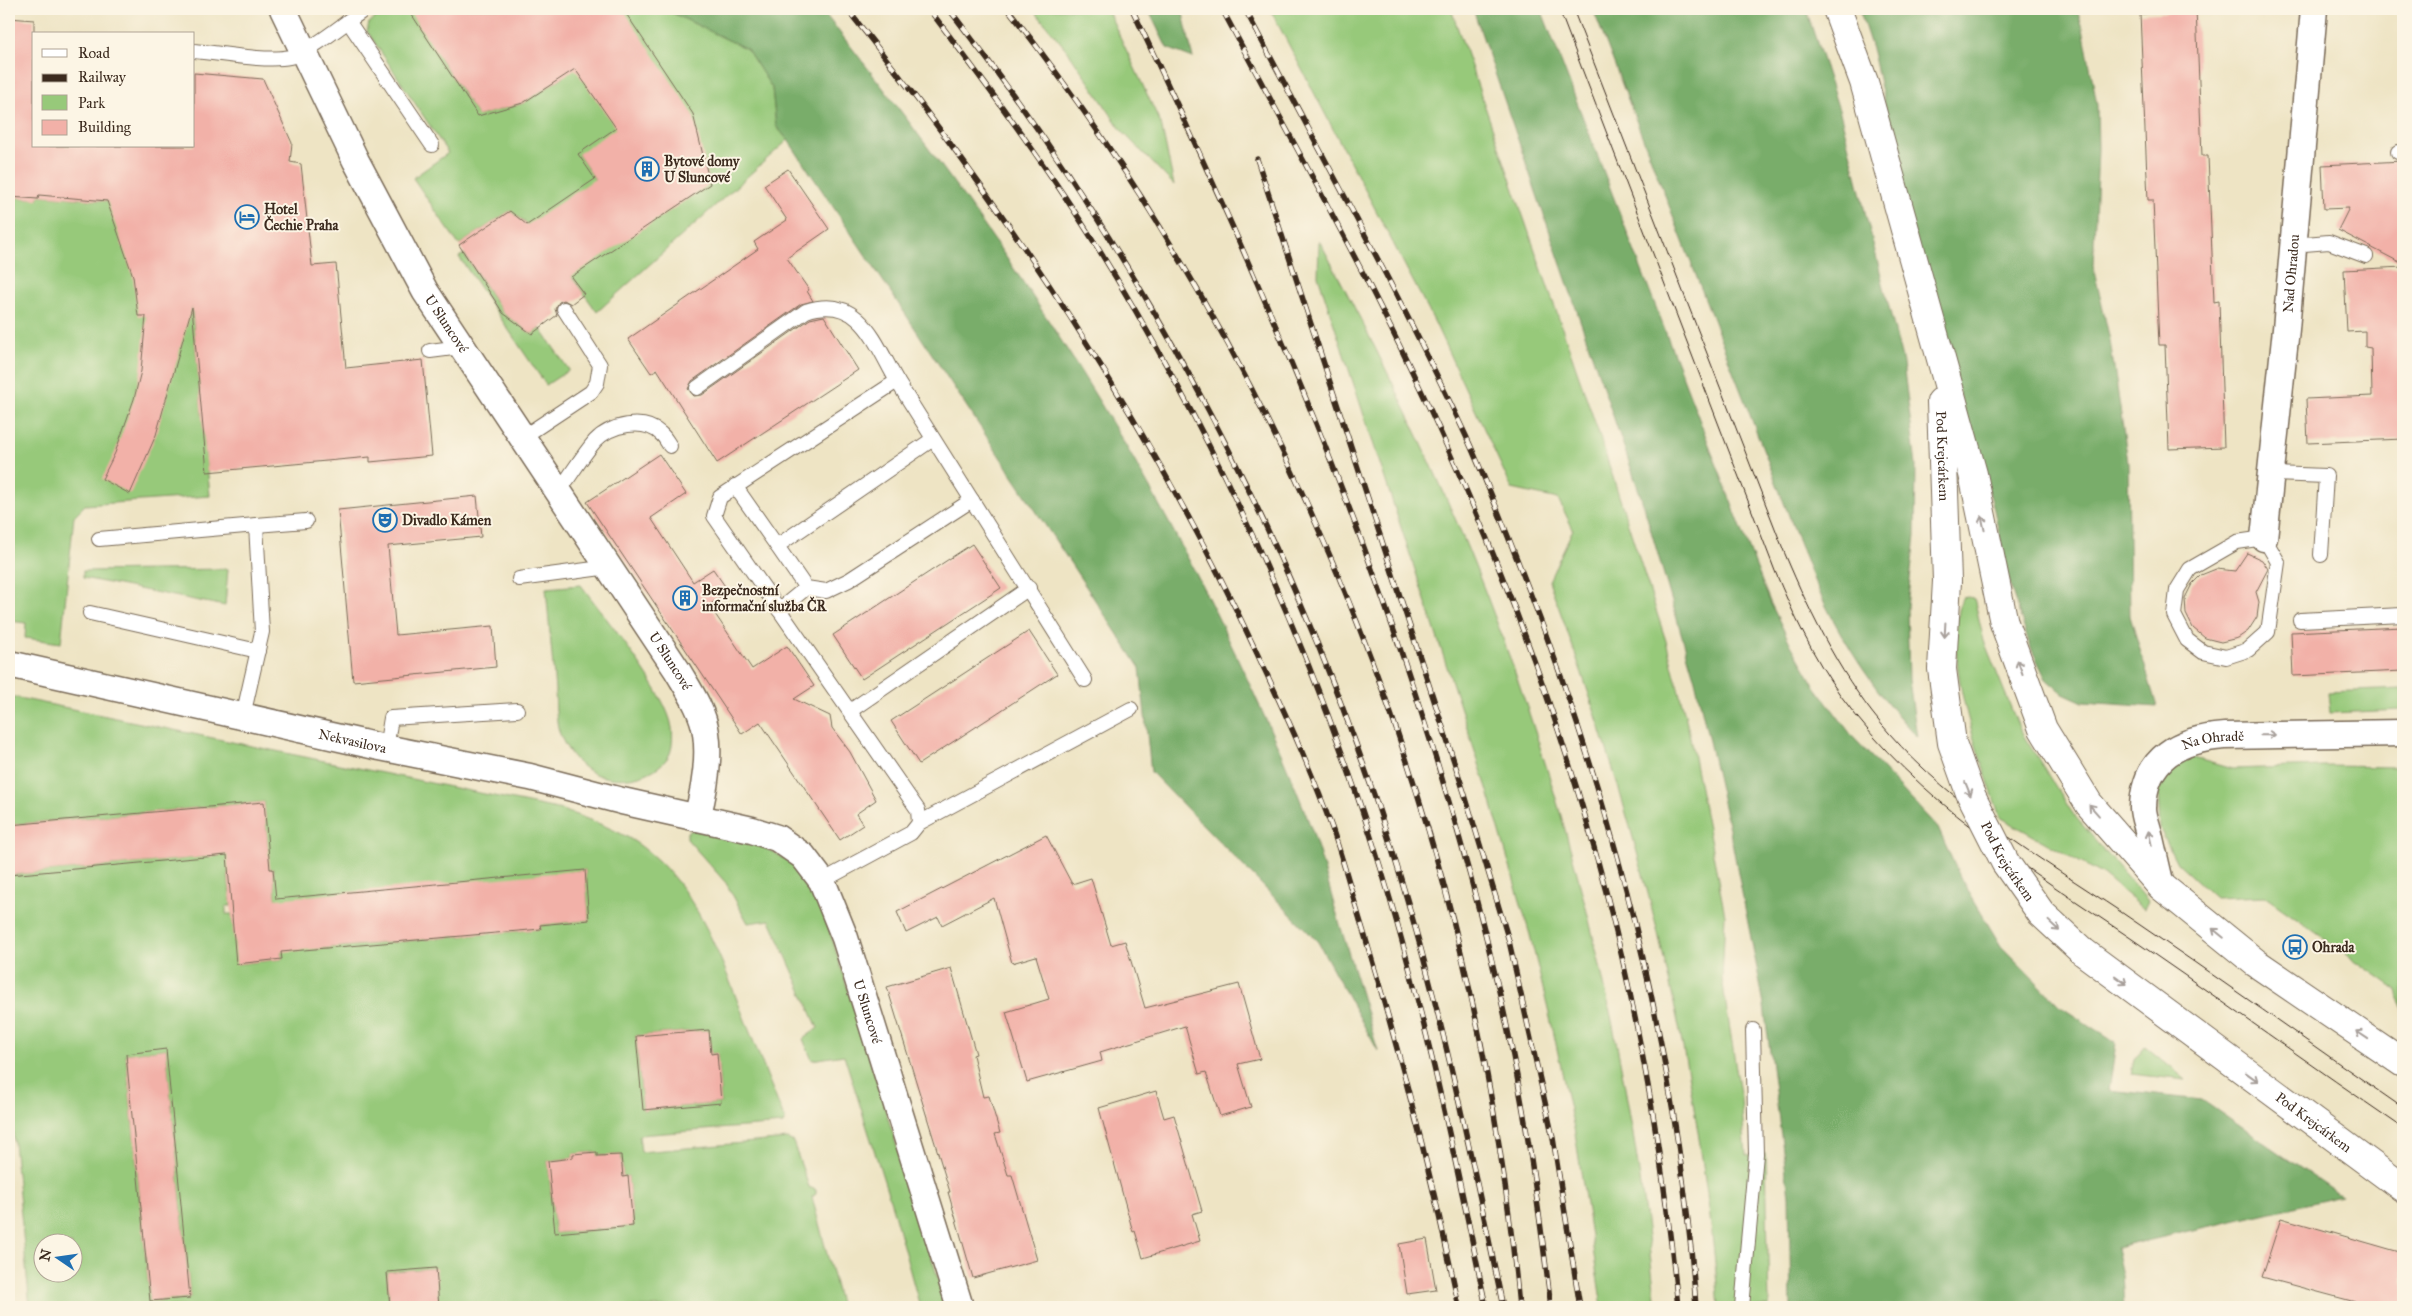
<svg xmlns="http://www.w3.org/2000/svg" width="2412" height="1316" font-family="'IM FELL Great Primer',serif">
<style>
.green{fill:#97c97a;stroke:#697a4c;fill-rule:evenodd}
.forest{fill:#79ad6a;stroke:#5a6c44}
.building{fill:#f2b1a8}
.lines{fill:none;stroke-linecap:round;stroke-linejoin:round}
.service-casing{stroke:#7a6b58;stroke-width:16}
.minor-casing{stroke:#7a6b58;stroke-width:29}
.secondary-casing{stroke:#7a6b58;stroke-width:30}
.service{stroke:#fff;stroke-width:14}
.minor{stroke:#fff;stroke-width:26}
.secondary{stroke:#fff;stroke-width:28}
.tram{stroke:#3b2a1e;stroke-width:1}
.rail-casing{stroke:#3b2a1e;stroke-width:5.5}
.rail{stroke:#fcf5e5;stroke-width:4;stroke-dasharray:11;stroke-linecap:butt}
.secondary-bridge-casing{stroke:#7a6b58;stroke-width:30;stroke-linecap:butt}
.secondary-bridge{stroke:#fff;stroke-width:28}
.oneway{stroke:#a79f9a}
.labels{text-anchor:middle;stroke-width:4;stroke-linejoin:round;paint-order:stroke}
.poi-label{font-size:14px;font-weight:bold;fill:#3b2a1e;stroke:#fcf5e5;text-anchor:start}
.street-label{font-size:14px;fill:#3b2a1e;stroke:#fcf5e5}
</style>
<rect width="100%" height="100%" fill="#fcf5e5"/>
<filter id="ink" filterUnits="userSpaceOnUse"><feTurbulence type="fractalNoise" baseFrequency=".02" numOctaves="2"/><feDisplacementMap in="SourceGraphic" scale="10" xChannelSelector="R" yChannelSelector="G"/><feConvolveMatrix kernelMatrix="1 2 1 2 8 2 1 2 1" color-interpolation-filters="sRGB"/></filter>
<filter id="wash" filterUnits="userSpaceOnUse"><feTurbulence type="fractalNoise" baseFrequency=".0096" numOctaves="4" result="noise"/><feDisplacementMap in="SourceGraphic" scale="20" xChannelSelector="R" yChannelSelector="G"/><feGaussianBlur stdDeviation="1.12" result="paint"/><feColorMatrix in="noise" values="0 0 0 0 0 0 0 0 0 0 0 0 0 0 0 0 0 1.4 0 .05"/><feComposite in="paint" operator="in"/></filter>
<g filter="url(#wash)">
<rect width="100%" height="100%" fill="#eee4c4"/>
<g class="green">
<path d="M385 9H664L747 49 772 88 776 126 788 140 597 312 543 236 510 211 459 245 413 178 448 153 367 31 369 23 386 10ZM476 28 563 77 523 103 478 116 438 55ZM578 154 661 200 616 211Z"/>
<path d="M1033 9H1107L1161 124 1174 185 1122 131 1070 54Z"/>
<path d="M1270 9H1451L1598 431 1666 641 1688 727 1725 915 1722 979 1741 1100 1746 1155 1766 1154 1769 1307H1719C1699 1057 1636 815 1549 581L1573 529 1558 499 1512 489 1434 321Z"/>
<path d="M39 195 187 208 189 277 210 496 85 505 74 516 61 643 25 638 26 623 9 621V197L38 199Z"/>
<path d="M1319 240C1381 356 1440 475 1488 599 1576 828 1631 1063 1656 1307H1602L1575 1133 1553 1030 1530 935 1487 788 1318 276Z"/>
<path d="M464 254 503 313 532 334 540 328 569 370 546 385 459 257Z"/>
<path d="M228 569 225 606 83 578V571Z"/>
<path d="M581 585C603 615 668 694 672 728 673 736 673 750 668 757 654 778 617 784 595 774 580 767 569 754 562 739 555 725 556 706 555 690 552 656 549 622 546 588Z"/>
<path d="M1968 597 1974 598 1984 641 2020 730 2073 814 2148 901 2144 909 2103 875 2000 817C1979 752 1942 667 1962 598Z"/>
<path d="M2403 689V710L2330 713 2328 692Z"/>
<path d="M9 696 562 810C585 818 608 826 629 838 691 876 716 946 741 1010 756 1047 770 1084 785 1120L783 1124 639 1135 641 1152 788 1139 793 1142 809 1187 816 1190V1194L812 1197 841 1307H439L435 1268 387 1272 390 1307H30L9 1091V875L268 851 264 802 9 825ZM273 869 277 911 585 870 589 920 540 925V929L317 949 316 945 279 934 282 959 237 964 232 914H226V906H231L228 873ZM708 1030 711 1054 717 1053 721 1103 643 1110 636 1036ZM166 1049 190 1298 150 1301 126 1054ZM596 1152 597 1156 621 1155 623 1177 628 1176 633 1226 555 1233 548 1161 573 1158V1154ZM42 1244H72V1274H42Z"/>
<path d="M2187 756 2232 769 2323 766 2403 767V1013L2397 990 2264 896 2215 898 2177 863 2160 829 2158 791 2167 771Z"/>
<path d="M692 830C734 839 778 843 806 879 814 888 819 902 824 913L947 1307H920L892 1206 844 1055 812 1060 803 1039 818 1028 770 920 748 923 726 883 687 839V832Z"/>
<path d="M2145 1046 2186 1080 2131 1074 2134 1060Z"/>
</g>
<g class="forest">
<path d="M664 9H821C984 212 1126 421 1237 657 1264 715 1291 773 1313 833 1321 857 1328 883 1335 908 1349 955 1364 1003 1378 1051L1318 942 1151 772 1140 668 902 309 788 140 776 126 772 88 747 49Z"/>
<path d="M1148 9H1182L1193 58 1167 48Z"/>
<path d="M1473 9H1541L1750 551 1770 602 1791 645 1814 685 1853 737 1938 828 1961 879 2001 946 2061 1007 2116 1043 2109 1090 2202 1100 2341 1196 2116 1248 2122 1275 2124 1307H1791L1789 1196 1763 999 1731 837 1695 680 1641 497Z"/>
<path d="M1593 9H1806L1841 116 1903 363 1916 465 1915 536 1907 607 1909 680 1917 737C1874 691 1841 640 1815 583Z"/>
<path d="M1859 9H2077L2083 28 2097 105 2098 149 2093 266 2110 340 2128 462 2130 616 2157 707 2083 702 2061 692 2046 679 2030 646 2010 585 1993 505 1922 270 1873 52Z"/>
</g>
<g id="blocks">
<g class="building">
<path d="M408 9H623L693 114 710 184 571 277 584 294 571 304 564 300 559 302 555 309 557 315 532 334 503 313 459 245 510 211 527 225 595 179 578 154 616 128 575 69 523 103 478 116Z"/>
<path d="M2175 9H2196L2202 156H2208L2214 302 2219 301 2224 447 2169 449 2165 345H2159L2153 200H2148L2140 14 2175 12Z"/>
<path d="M9 18 34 20V146H194V73L263 79 292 143 290 162 301 164 312 266 336 264 346 368 423 360 432 456 370 462V457L207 472 192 307 156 435 130 494 102 479 115 453 134 399 141 371 146 316H138L133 276 107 201 39 195 38 199 9 197Z"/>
<path d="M2403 161V264L2338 230 2349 208 2324 209 2322 165Z"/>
<path d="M788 169 829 229 787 258 809 290 807 291 813 301 801 304 692 381 688 389 694 396 702 395 810 319 824 316 858 370 717 463 657 369 651 373 628 339 758 249 754 242 787 220 764 185Z"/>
<path d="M2403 267V439L2308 443 2306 399 2372 396 2371 348 2365 347V331L2347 332 2344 270Z"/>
<path d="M659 454 686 494 651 518 693 582 713 569 729 592 709 605 752 669 787 646 814 686 794 699 830 716 832 728 850 752 876 800 856 814 863 825 840 840 760 722 742 734 587 502Z"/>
<path d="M477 496 481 537 388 546 396 635 493 626 496 667 353 681 338 510Z"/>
<path d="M972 544 1001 588 862 679 833 635Z"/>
<path d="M2247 553 2262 560 2268 569 2256 592 2259 602 2257 617 2248 631 2238 638 2221 642 2205 638 2193 628 2186 614 2185 598 2192 584 2201 575 2216 569 2235 571Z"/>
<path d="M2403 627V671L2293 676 2291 632Z"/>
<path d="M1029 631 1057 674 919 764 891 721Z"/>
<path d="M264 802 270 869H273L276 899 585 870 589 920 540 925 541 929 281 952 282 959 236 964 227 855 9 875V825Z"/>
<path d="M1046 835 1072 884 1091 878 1111 945 1125 941 1145 1008 1239 984 1260 1059 1238 1064 1251 1107 1220 1116 1206 1072 1199 1074 1185 1026 1100 1052 1102 1061 1027 1082 1006 1012 1049 999 1036 956 1012 963 994 898 942 925 938 917 906 933 897 912Z"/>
<path d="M951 968 976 1054 973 1055 983 1097 989 1096 1000 1133 995 1134 1008 1175H1012L1037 1260 973 1278 948 1192H950L887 987Z"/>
<path d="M709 1030 711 1054 717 1053 721 1103 643 1110 636 1036Z"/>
<path d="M166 1049 190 1298 150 1301 126 1054Z"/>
<path d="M1156 1091 1164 1118 1174 1115 1202 1211 1192 1214 1200 1241 1143 1258 1135 1231 1133 1232 1099 1108Z"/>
<path d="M597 1152V1156L621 1155 623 1177 628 1176 633 1226 555 1233 548 1161 573 1158V1154Z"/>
<path d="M2281 1218 2403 1253V1307H2374L2262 1277Z"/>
<path d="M1427 1239 1436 1290 1407 1294 1399 1244Z"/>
<path d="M436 1268 439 1307H390L387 1272Z"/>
</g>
</g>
</g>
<g filter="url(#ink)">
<use href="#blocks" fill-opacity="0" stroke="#7a6b58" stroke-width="1"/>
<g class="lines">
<g class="service-casing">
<g id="service">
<path d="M348 21 432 145"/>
<path d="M194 51C219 53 266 62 290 57 310 52 343 24 361 12"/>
<path d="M2398 152H2403"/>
<path d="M2292 245 2329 242 2366 256"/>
<path d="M430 351 461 347"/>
<path d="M697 388 806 311C860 293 875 343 897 381"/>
<path d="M523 437 591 392 597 383 600 365 564 309"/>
<path d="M933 439 777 546 806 588 826 591 849 580 972 500"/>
<path d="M2271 474 2326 476 2321 555"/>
<path d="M735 486 777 546"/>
<path d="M559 491C571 475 582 456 595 441 610 425 644 417 661 434 665 437 667 442 670 446"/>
<path d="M256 525 306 521"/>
<path d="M2264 538 2278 562 2268 632 2248 650 2226 657 2203 652 2187 640 2174 615 2177 590 2190 569 2237 542Z"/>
<path d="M99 539 256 525 262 632 243 716"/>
<path d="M519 579 609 567"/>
<path d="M779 610 806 588"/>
<path d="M90 613 258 651"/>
<path d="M2300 620 2403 615"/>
<path d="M850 711 1029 588"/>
<path d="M386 748 391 718 517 710"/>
<path d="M919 823 1131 709"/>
<path d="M822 881 911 833 919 823 918 810 714 516 720 497 897 381 1085 680"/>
<path d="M1742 1307 1756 1154 1753 1030"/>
</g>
</g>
<g class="minor-casing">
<g id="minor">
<path id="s1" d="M283 9 356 161 425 291 677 670C688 689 703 710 706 733 710 760 704 792 697 818"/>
<path id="s2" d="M2264 538 2286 329 2314 9"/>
<path id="s3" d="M9 664 380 747 530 777 622 801 752 830 777 838 803 856 822 881 845 938 960 1307"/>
<path id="s4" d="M2161 886C2157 869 2153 851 2149 834 2147 825 2143 816 2143 808 2144 757 2180 739 2225 736L2403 733"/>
</g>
</g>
<g class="secondary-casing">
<g id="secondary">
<path d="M1837 9 1864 82 1973 474 2004 623 2043 729 2089 804 2161 886 2256 963 2403 1063"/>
<path id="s5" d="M1941 402 1947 581"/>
<path id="s6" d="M2082 951 2403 1188"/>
</g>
</g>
<use href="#service" class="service"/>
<use href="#minor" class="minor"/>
<use href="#secondary" class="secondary"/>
<g class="tram">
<path d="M1559 9 1775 571C1793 614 1813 657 1841 696 1917 801 2026 867 2132 939 2223 1001 2312 1066 2403 1128"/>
<path d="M1573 9 1785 554C1812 618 1843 681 1889 733 1954 807 2040 858 2121 912 2216 976 2309 1043 2403 1108"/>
</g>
<g class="rail-casing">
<g id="rail">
<path d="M847 9C1005 207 1146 416 1254 647 1282 706 1310 766 1332 828 1344 862 1353 898 1364 933 1401 1056 1433 1181 1459 1307"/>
<path d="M929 9C985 83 1041 158 1091 237 1208 424 1301 624 1370 834 1420 988 1453 1148 1486 1307"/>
<path d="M949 9C1142 257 1290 535 1387 834 1437 989 1470 1149 1503 1307"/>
<path d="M1008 9C1299 380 1477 839 1519 1307"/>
<path d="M1132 9C1283 325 1421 652 1500 995 1524 1098 1538 1202 1551 1307"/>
<path d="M1222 9C1299 154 1381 298 1448 449 1533 637 1600 835 1639 1038 1657 1127 1669 1217 1678 1307"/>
<path d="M1245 9C1319 150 1398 291 1466 436 1489 486 1509 539 1529 590 1618 819 1678 1062 1696 1307"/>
<path d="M1257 159 1465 795 1509 941 1553 1138 1580 1307"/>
</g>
</g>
<use href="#rail" class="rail"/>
<g class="secondary-bridge-casing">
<g id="secondary-bridge">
<path id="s7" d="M1947 581 1942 669 1952 743 1970 793 2005 862 2041 913 2082 951"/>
</g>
</g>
<use href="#secondary-bridge" class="secondary-bridge"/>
</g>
<defs><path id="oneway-shaft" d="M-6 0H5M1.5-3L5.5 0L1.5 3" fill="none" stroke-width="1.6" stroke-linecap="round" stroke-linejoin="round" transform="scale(1.25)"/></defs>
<g class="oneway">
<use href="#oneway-shaft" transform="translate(1983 523) rotate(-102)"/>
<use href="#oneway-shaft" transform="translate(1945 630) rotate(93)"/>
<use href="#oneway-shaft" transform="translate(2020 667) rotate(-110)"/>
<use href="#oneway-shaft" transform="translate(2268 735) rotate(-1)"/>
<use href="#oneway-shaft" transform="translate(1968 789) rotate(68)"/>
<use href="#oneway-shaft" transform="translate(2094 810) rotate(-131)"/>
<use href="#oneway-shaft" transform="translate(2150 838) rotate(-103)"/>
<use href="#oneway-shaft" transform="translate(2054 926) rotate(43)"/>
<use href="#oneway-shaft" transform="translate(2218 933) rotate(-141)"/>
<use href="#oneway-shaft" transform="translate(2121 980) rotate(36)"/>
<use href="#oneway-shaft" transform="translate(2362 1035) rotate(-146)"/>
<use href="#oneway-shaft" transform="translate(2252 1077) rotate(36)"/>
</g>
</g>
<defs>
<g id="building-ring" transform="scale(1.25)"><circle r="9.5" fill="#fcf5e5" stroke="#1f6fb2" stroke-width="1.5"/><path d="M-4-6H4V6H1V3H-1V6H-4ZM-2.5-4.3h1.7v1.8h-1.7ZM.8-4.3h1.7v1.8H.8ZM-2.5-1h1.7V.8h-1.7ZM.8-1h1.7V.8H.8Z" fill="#1f6fb2"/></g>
<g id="hotel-ring" transform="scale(1.25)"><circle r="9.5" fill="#fcf5e5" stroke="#1f6fb2" stroke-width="1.5"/><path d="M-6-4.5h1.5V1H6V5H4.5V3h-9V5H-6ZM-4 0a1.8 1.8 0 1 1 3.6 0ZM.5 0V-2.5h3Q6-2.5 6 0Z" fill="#1f6fb2"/></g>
<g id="theatre-ring" transform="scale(1.25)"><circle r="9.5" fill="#fcf5e5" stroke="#1f6fb2" stroke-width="1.5"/><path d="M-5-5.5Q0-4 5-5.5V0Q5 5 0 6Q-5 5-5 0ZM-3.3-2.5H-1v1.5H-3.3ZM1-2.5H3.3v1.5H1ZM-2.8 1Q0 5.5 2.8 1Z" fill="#1f6fb2"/></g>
<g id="bus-ring" transform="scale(1.25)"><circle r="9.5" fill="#fcf5e5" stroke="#1f6fb2" stroke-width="1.5"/><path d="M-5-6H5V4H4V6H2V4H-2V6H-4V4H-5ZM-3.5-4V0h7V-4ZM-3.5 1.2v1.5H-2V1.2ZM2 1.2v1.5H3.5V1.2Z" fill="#1f6fb2"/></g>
</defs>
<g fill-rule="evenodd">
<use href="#building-ring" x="647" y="169"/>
<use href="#hotel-ring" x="247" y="217"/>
<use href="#theatre-ring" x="385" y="520"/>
<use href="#building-ring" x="685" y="598"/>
<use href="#bus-ring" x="2295" y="947"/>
</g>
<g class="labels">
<g class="poi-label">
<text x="664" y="166">Bytové domy<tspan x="664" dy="16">U Sluncové</tspan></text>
<text x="264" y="214">Hotel<tspan x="264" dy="16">Čechie Praha</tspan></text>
<text x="402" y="525">Divadlo Kámen</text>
<text x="702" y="595">Bezpečnostní<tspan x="702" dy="16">informační služba ČR</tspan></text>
<text x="2312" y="952">Ohrada</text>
</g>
<g class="street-label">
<text dy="5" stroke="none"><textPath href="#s2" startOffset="266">Nad Ohradou</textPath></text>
<text dy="5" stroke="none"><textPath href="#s1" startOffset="355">U Sluncové</textPath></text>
<text dy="5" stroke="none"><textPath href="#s5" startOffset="54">Pod Krejcárkem</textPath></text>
<text dy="5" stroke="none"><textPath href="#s1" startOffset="760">U Sluncové</textPath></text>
<text dy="5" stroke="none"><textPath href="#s3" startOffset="352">Nekvasilova</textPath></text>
<text dy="5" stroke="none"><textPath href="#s4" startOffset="190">Na Ohradě</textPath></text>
<text dy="5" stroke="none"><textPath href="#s7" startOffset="294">Pod Krejcárkem</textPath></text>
<text dy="5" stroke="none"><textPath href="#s3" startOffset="989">U Sluncové</textPath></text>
<text dy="5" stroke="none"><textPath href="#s6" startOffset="288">Pod Krejcárkem</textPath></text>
</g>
</g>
<rect width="2412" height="1316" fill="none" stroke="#fcf5e5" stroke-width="30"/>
<rect x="32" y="32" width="162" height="115" fill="#fcf5e5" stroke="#afa495"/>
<rect x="42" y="49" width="25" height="8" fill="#ffffff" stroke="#afa495"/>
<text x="78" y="58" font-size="15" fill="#3b2a1e">Road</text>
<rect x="42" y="74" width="25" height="8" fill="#3b2a1e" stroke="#afa495"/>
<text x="78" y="82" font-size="15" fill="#3b2a1e">Railway</text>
<rect x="42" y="95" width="25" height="15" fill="#97c97a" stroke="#afa495"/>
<text x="78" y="108" font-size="15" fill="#3b2a1e">Park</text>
<rect x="42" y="120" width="25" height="15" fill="#f2b1a8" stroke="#afa495"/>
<text x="78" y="132" font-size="15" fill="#3b2a1e">Building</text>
<g transform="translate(58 1258) rotate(283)"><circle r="24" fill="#fcf5e5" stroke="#afa495"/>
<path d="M0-4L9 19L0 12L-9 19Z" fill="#1f6fb2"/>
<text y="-8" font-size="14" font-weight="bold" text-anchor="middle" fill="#3b2a1e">N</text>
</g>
</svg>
